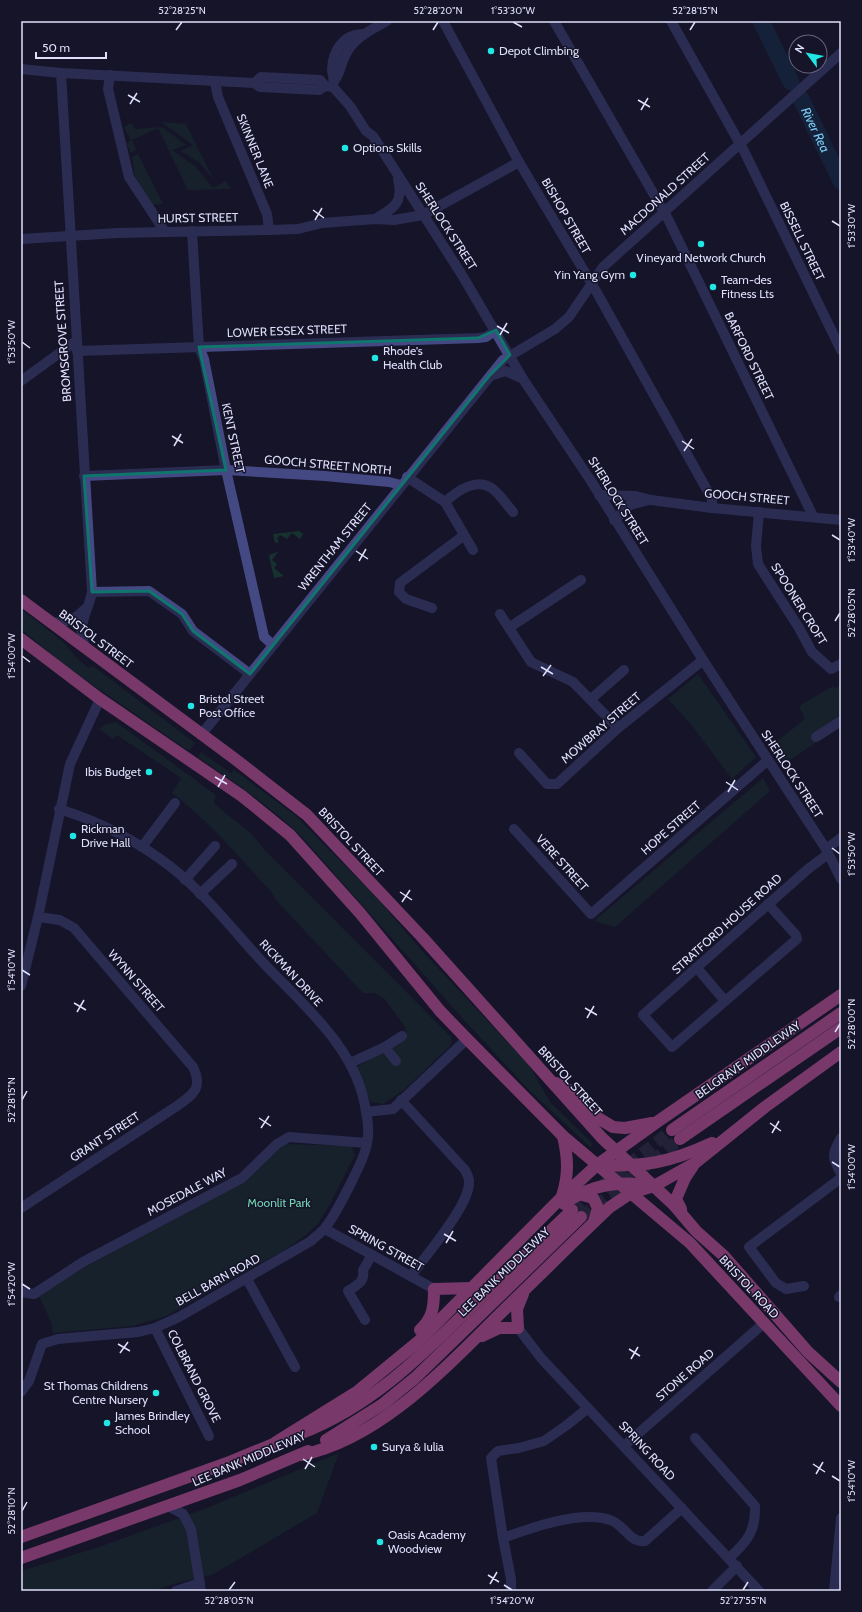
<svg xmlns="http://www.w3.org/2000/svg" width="862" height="1612" font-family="Cabin,sans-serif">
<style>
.green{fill:#17322e}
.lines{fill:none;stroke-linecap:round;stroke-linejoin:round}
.river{stroke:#15304c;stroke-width:17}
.highway-tunnel{stroke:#333249;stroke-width:12;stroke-dasharray:12 6;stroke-linecap:butt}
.minor{stroke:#444983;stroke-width:10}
.highway{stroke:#ef67b9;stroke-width:12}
.marked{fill:none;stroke:#0f766e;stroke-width:3;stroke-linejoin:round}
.ticks{fill:none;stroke:#dfdffc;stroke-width:1.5}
.poi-dot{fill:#20e7e3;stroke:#151429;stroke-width:1.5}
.labels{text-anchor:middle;stroke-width:3;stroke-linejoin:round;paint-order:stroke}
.poi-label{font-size:12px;fill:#dfdffc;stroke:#151429;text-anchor:start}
.street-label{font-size:12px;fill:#dfdffc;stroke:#151429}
.park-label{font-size:12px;fill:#71d5b0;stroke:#151429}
.water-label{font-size:13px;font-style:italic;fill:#78c8f1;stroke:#151429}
.neatline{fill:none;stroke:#dfdffc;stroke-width:1.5}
.ticks-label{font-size:10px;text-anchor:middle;fill:#dfdffc}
</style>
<rect width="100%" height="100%" fill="#151429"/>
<g class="green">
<path d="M161 122 186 124 213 179 200 163 180 151 193 145Z"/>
<path d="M131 123 135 129 162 127 186 145 172 150 195 166 213 188 226 181 231 189 188 190 158 128 132 140 136 150 131 153 126 143 131 140 124 127Z"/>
<path d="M138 154 163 204 152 205 135 176 132 157Z"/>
<path d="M299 531 303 534 300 539 292 533 287 539 280 535 277 539 279 542 275 543 273 534Z"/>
<path d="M278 552 272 560 277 564 274 568 284 576 274 578 269 556 271 554Z"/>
<path d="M21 609 62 641 75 656 88 668 93 666 195 743 189 751 67 667 21 629Z"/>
<path d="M698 674 756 757 732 779 690 723 668 699Z"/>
<path d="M841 684V715L813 735 817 742 782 765 771 746 805 719 799 706 833 686 835 689Z"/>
<path d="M116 722 216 795 214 803C230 819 250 828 262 847L451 1037 452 1042 450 1046 404 1090 383 1104 371 1102 357 1067 384 1051 400 1059 392 1047 406 1037 405 1027 384 998 374 993H363L276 900 273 894C243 861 207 819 172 793L181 778 117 735 113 739 99 729 106 724Z"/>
<path d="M201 752 231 773 234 770 296 816 377 898 422 951 529 1065 550 1102 593 1144 590 1147 529 1090 465 1021 302 837C270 806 234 782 198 757Z"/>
<path d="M763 778 770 791 615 927 594 921Z"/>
<path d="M284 1144 352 1146 355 1155 330 1204 318 1224 306 1235 286 1249 166 1316 133 1326 53 1333 51 1322 39 1296 87 1266 218 1196 241 1182Z"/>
<path d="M339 1453 317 1513 212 1575 176 1583 154 1591H21V1571L99 1547 204 1509Z"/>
</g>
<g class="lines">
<g class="river">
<path d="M761 21 791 82"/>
<path id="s1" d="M801 99 841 181"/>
</g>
<g class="highway-tunnel">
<path d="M572 1210 672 1130"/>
<path d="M581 1217 680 1139"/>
</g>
<g class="minor">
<path d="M443 21 519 162 596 291 712 499V508"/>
<path d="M554 21 668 219 813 516"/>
<path d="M671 21 744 151 841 350"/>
<path d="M21 69 61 73 254 83 260 87 319 90 325 86 333 87"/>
<path d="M61 73 92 592C88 613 74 629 87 649"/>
<path d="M110 75 108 89 129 177 165 232"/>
<path d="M334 81C341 73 340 65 345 56 353 38 371 30 387 21"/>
<path d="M215 82 218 97 267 214 269 230"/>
<path d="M254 83 261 77 320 80 325 86"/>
<path d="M333 85C335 79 332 74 332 69 333 50 343 35 362 34"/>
<path d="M333 87 350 106 366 131 373 136 462 275 523 379 591 481 703 660 826 849 841 879"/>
<path d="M375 219C394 208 404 203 398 179"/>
<path d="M192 231 199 347 204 359 226 470 263 632 264 637 273 645"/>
<path d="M21 239 117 233 269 230 298 229 322 223 375 219 394 220 423 215 519 162"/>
<path d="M77 351 478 338 486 337 496 330"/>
<path d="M490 376 506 371 523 379"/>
<path d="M21 381 76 341"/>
<path d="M84 476 226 470 325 476 389 482 401 485"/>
<path d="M407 477 445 502 473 550"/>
<path d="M599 495 636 496 651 500 712 508 841 520"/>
<path d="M445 502C457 491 478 476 494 490 501 496 507 505 513 512"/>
<path d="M759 512 756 546 758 564 799 628 812 652 831 669 841 664"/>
<path d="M614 520 630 505 649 500"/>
<path d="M92 592 149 591 182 614 193 631 250 674"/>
<path d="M432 608 406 599 399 592 400 583 463 536"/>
<path d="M500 614 531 662 573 682 618 728"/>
<path d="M52 622C65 624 76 619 85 609"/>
<path d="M510 627 581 580"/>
<path d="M591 699 624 670"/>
<path d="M201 735 503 360 555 329 569 317 603 267 841 53"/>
<path d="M816 737 841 721"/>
<path d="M519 753 547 784H557L618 728 703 660"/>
<path d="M514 829 591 914 767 761"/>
<path d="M142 847 175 803"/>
<path d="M826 849 841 838"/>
<path d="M185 880 215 846"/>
<path d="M200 894 232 864"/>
<path d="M768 904 796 935 797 939 672 1047 643 1015 808 869 828 854"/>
<path d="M697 968 725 1001"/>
<path d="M21 986 38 917 70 764 100 699"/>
<path d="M385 1047 396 1061"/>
<path d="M350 1063 385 1047 402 1036"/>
<path d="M401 1100 465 1170C466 1173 469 1177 469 1181 471 1204 425 1256 411 1276"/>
<path d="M366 1112 393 1109 467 1039"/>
<path d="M841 1138C831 1155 832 1157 841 1174"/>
<path d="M21 1208 177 1106C194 1094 203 1088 193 1067L74 928 60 920 38 917"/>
<path d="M325 1229 434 1289"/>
<path d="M247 1279 295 1367"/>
<path d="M804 1286 786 1289 776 1283 749 1247 841 1178"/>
<path d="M21 1292 34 1294 83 1262 242 1178 277 1144 289 1137 367 1143"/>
<path d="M839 1297 841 1295"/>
<path d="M365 1320 348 1291C357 1285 365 1282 363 1270L372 1255"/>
<path d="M155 1328 209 1436"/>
<path d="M518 1328 541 1358 759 1591"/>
<path d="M21 1392 29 1381 42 1344 58 1339 138 1332 155 1328 179 1317 311 1241C315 1237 321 1233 324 1229 334 1218 366 1157 367 1143 369 1134 368 1121 366 1112 358 1047 299 1002 257 956 230 926 203 892 171 867 136 840 101 822 59 809"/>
<path d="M695 1438 755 1506C756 1531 747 1542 729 1558"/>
<path d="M624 1446 764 1323"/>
<path d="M168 1506 183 1514 191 1529 201 1591"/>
<path d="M503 1538C531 1528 580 1510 610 1520 624 1524 629 1543 645 1541L682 1508"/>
<path d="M176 1591 200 1583"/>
<path d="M511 1591V1579L503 1538 491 1458 498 1451 519 1448 544 1441 567 1425 588 1408"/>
<path d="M712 1591 737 1566"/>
<path d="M834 1591 841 1518"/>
</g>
<g class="highway">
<path d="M21 600 235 759 307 815 422 937 602 1138 674 1205 696 1231 724 1256 808 1352 841 1382"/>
<path d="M21 639 100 699 242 796 290 835 360 913 440 1011 467 1039 563 1136 690 1243 841 1406"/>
<path d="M556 1083 571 1091 598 1118 613 1127 625 1128 652 1123"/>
<path d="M672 1130 841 1013"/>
<path d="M680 1139 841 1028"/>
<path d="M597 1165C644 1167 669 1163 712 1143"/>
<path d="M579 1194 593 1198 598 1208 594 1222"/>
<path d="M562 1196C569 1175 568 1157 563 1136"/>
<path d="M564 1204C590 1184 619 1181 650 1185"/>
<path d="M681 1209 676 1199 685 1178 693 1166"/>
<path d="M420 1330C433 1318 434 1307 434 1289L472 1288"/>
<path d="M482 1336 499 1328H518L517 1309 523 1294"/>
<path d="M302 1433C369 1407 417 1360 467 1311 502 1277 537 1244 572 1210"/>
<path d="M326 1440 383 1404 415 1378 581 1217"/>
<path d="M276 1442 358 1391 419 1341 561 1198 597 1165 657 1122 841 995"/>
<path d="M302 1455C382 1438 447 1366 504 1310 539 1276 574 1241 610 1207L631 1193 654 1186 695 1163 765 1107 841 1052"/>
<path d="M21 1537 227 1463 283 1440"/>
<path d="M21 1558 240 1480 308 1451"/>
</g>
</g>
<path d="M0 0H862V1612H0ZM496 330 510 355 489 376 250 674 193 631 182 614 149 591 92 592 84 476 226 470 199 347 478 338Z" fill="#151429" fill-opacity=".55" fill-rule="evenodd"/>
<path class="marked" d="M496 330 510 355 489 376 250 674 193 631 182 614 149 591 92 592 84 476 226 470 199 347 478 338Z"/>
<path class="ticks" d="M513 22 522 27M176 30 182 22M433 30 438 22M690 30 695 22M128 95 140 102M638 100 650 107M130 104 137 93M641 110 648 98M313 210 324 218M315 220 322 208M832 221 840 226M497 326 509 333M500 335 507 323M22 342 30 348M172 436 183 443M682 441 694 449M174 446 181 434M684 451 692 439M832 535 840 540M356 551 368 559M359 561 366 549M835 621 840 613M22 656 30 662M541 667 553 674M543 676 551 665M215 777 227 784M726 782 738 790M218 787 225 775M728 792 735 780M832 848 840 854M400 892 412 900M402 902 410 890M22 970 30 975M74 1003 86 1010M585 1008 597 1015M77 1012 84 1000M587 1018 594 1006M835 1032 840 1024M22 1100 27 1091M259 1118 271 1126M770 1123 781 1131M261 1128 269 1116M772 1133 779 1121M832 1162 840 1167M444 1234 456 1241M446 1243 453 1231M22 1284 30 1289M118 1344 130 1351M629 1349 640 1356M120 1353 128 1342M631 1359 638 1347M303 1459 315 1467M813 1464 825 1472M305 1469 312 1457M816 1474 823 1462M832 1476 840 1481M22 1511 27 1502M488 1575 499 1582M490 1584 497 1572M504 1585 512 1590M229 1590 235 1582M743 1590 748 1582"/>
<g class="poi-dot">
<circle cx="491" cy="51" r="4"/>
<circle cx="345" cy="148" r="4"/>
<circle cx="701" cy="244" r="4"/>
<circle cx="633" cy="275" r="4"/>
<circle cx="713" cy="287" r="4"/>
<circle cx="375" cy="358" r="4"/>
<circle cx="191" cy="706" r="4"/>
<circle cx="149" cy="772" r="4"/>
<circle cx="73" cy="836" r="4"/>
<circle cx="156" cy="1393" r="4"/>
<circle cx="107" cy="1423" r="4"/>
<circle cx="374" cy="1447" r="4"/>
<circle cx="380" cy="1542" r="4"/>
</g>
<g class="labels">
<g class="poi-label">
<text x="499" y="55">Depot Climbing</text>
<text x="353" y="152">Options Skills</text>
<text x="701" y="262" text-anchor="middle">Vineyard Network Church</text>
<text x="625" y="279" text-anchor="end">Yin Yang Gym</text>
<text x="721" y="284">Team-des<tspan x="721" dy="14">Fitness Lts</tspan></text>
<text x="383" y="355">Rhode's<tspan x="383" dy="14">Health Club</tspan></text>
<text x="199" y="703">Bristol Street<tspan x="199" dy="14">Post Office</tspan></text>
<text x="141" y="776" text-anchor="end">Ibis Budget</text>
<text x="81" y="833">Rickman<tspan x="81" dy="14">Drive Hall</tspan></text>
<text x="148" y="1390" text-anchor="end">St Thomas Childrens<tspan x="148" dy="14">Centre Nursery</tspan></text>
<text x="115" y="1420">James Brindley<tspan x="115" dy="14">School</tspan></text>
<text x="382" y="1451">Surya &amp; Iulia</text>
<text x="388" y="1539">Oasis Academy<tspan x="388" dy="14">Woodview</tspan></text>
</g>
<g class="street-label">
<text transform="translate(255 151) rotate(68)" y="4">SKINNER LANE</text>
<text transform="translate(665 194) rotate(-42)" y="4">MACDONALD STREET</text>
<text transform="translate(566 216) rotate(60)" y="4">BISHOP STREET</text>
<text transform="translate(198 218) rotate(-1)" y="4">HURST STREET</text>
<text transform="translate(446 226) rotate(57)" y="4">SHERLOCK STREET</text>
<text transform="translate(802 241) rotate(64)" y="4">BISSELL STREET</text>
<text transform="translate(287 331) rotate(-2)" y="4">LOWER ESSEX STREET</text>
<text transform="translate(63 341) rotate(-94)" y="4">BROMSGROVE STREET</text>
<text transform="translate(749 356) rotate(64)" y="4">BARFORD STREET</text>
<text transform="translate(233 438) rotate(78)" y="4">KENT STREET</text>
<text transform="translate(328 465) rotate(5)" y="4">GOOCH STREET NORTH</text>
<text transform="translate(747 497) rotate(5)" y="4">GOOCH STREET</text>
<text transform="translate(618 501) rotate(58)" y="4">SHERLOCK STREET</text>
<text transform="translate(335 547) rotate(-51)" y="4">WRENTHAM STREET</text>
<text transform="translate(799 604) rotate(58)" y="4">SPOONER CROFT</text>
<text transform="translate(96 639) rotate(37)" y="4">BRISTOL STREET</text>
<text transform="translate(601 728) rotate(-41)" y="4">MOWBRAY STREET</text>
<text transform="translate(792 774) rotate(57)" y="4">SHERLOCK STREET</text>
<text transform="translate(671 828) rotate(-41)" y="4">HOPE STREET</text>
<text transform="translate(351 842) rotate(47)" y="4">BRISTOL STREET</text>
<text transform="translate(562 863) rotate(48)" y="4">VERE STREET</text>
<text transform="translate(727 924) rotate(-42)" y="4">STRATFORD HOUSE ROAD</text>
<text transform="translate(291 973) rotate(47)" y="4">RICKMAN DRIVE</text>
<text transform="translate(136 981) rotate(49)" y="4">WYNN STREET</text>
<text transform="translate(748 1060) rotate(-35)" y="4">BELGRAVE MIDDLEWAY</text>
<text transform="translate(570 1081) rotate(48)" y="4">BRISTOL STREET</text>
<text transform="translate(105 1137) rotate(-33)" y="4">GRANT STREET</text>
<text transform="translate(187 1192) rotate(-28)" y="4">MOSEDALE WAY</text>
<text transform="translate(386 1248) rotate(29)" y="4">SPRING STREET</text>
<text transform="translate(504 1272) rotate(-44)" y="4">LEE BANK MIDDLEWAY</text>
<text transform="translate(218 1280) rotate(-29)" y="4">BELL BARN ROAD</text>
<text transform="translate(749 1287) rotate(47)" y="4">BRISTOL ROAD</text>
<text transform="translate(685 1375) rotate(-41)" y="4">STONE ROAD</text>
<text transform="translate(194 1376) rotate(63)" y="4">COLBRAND GROVE</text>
<text transform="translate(647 1451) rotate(47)" y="4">SPRING ROAD</text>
<text transform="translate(249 1459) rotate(-23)" y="4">LEE BANK MIDDLEWAY</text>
</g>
<g class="park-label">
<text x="279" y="1207">Moonlit Park</text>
</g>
<g class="water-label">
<text dy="5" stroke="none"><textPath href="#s1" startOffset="34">River Rea</textPath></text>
</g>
</g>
<rect width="862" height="1612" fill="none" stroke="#151429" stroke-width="44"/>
<g transform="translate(808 54) rotate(302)"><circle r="19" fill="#151429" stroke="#66657d"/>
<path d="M0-3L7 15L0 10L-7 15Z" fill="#20e7e3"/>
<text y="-6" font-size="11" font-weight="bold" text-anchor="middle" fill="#dfdffc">N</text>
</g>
<path d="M36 52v6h70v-6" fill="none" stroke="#dfdffc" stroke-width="2"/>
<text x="42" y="52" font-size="12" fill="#dfdffc" stroke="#151429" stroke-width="3" paint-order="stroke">50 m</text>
<rect x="22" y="22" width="818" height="1568" class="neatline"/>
<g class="ticks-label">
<text x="182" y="14">52°28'25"N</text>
<text x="438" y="14">52°28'20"N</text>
<text x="513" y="14">1°53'30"W</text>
<text x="695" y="14">52°28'15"N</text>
<text transform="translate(851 226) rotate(-90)" y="4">1°53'30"W</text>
<text transform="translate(11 342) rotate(-90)" y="4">1°53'50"W</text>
<text transform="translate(851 540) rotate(-90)" y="4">1°53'40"W</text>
<text transform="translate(851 613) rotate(-90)" y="4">52°28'05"N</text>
<text transform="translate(11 656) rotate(-90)" y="4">1°54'00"W</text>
<text transform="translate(851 854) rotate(-90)" y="4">1°53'50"W</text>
<text transform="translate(11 970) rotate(-90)" y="4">1°54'10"W</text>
<text transform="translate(851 1024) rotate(-90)" y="4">52°28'00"N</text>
<text transform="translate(11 1100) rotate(-90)" y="4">52°28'15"N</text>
<text transform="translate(851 1167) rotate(-90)" y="4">1°54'00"W</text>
<text transform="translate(11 1284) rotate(-90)" y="4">1°54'20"W</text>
<text transform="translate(851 1481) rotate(-90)" y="4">1°54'10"W</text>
<text transform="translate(11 1511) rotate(-90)" y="4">52°28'10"N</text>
<text x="229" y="1604">52°28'05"N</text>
<text x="512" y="1604">1°54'20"W</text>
<text x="743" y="1604">52°27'55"N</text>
</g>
</svg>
